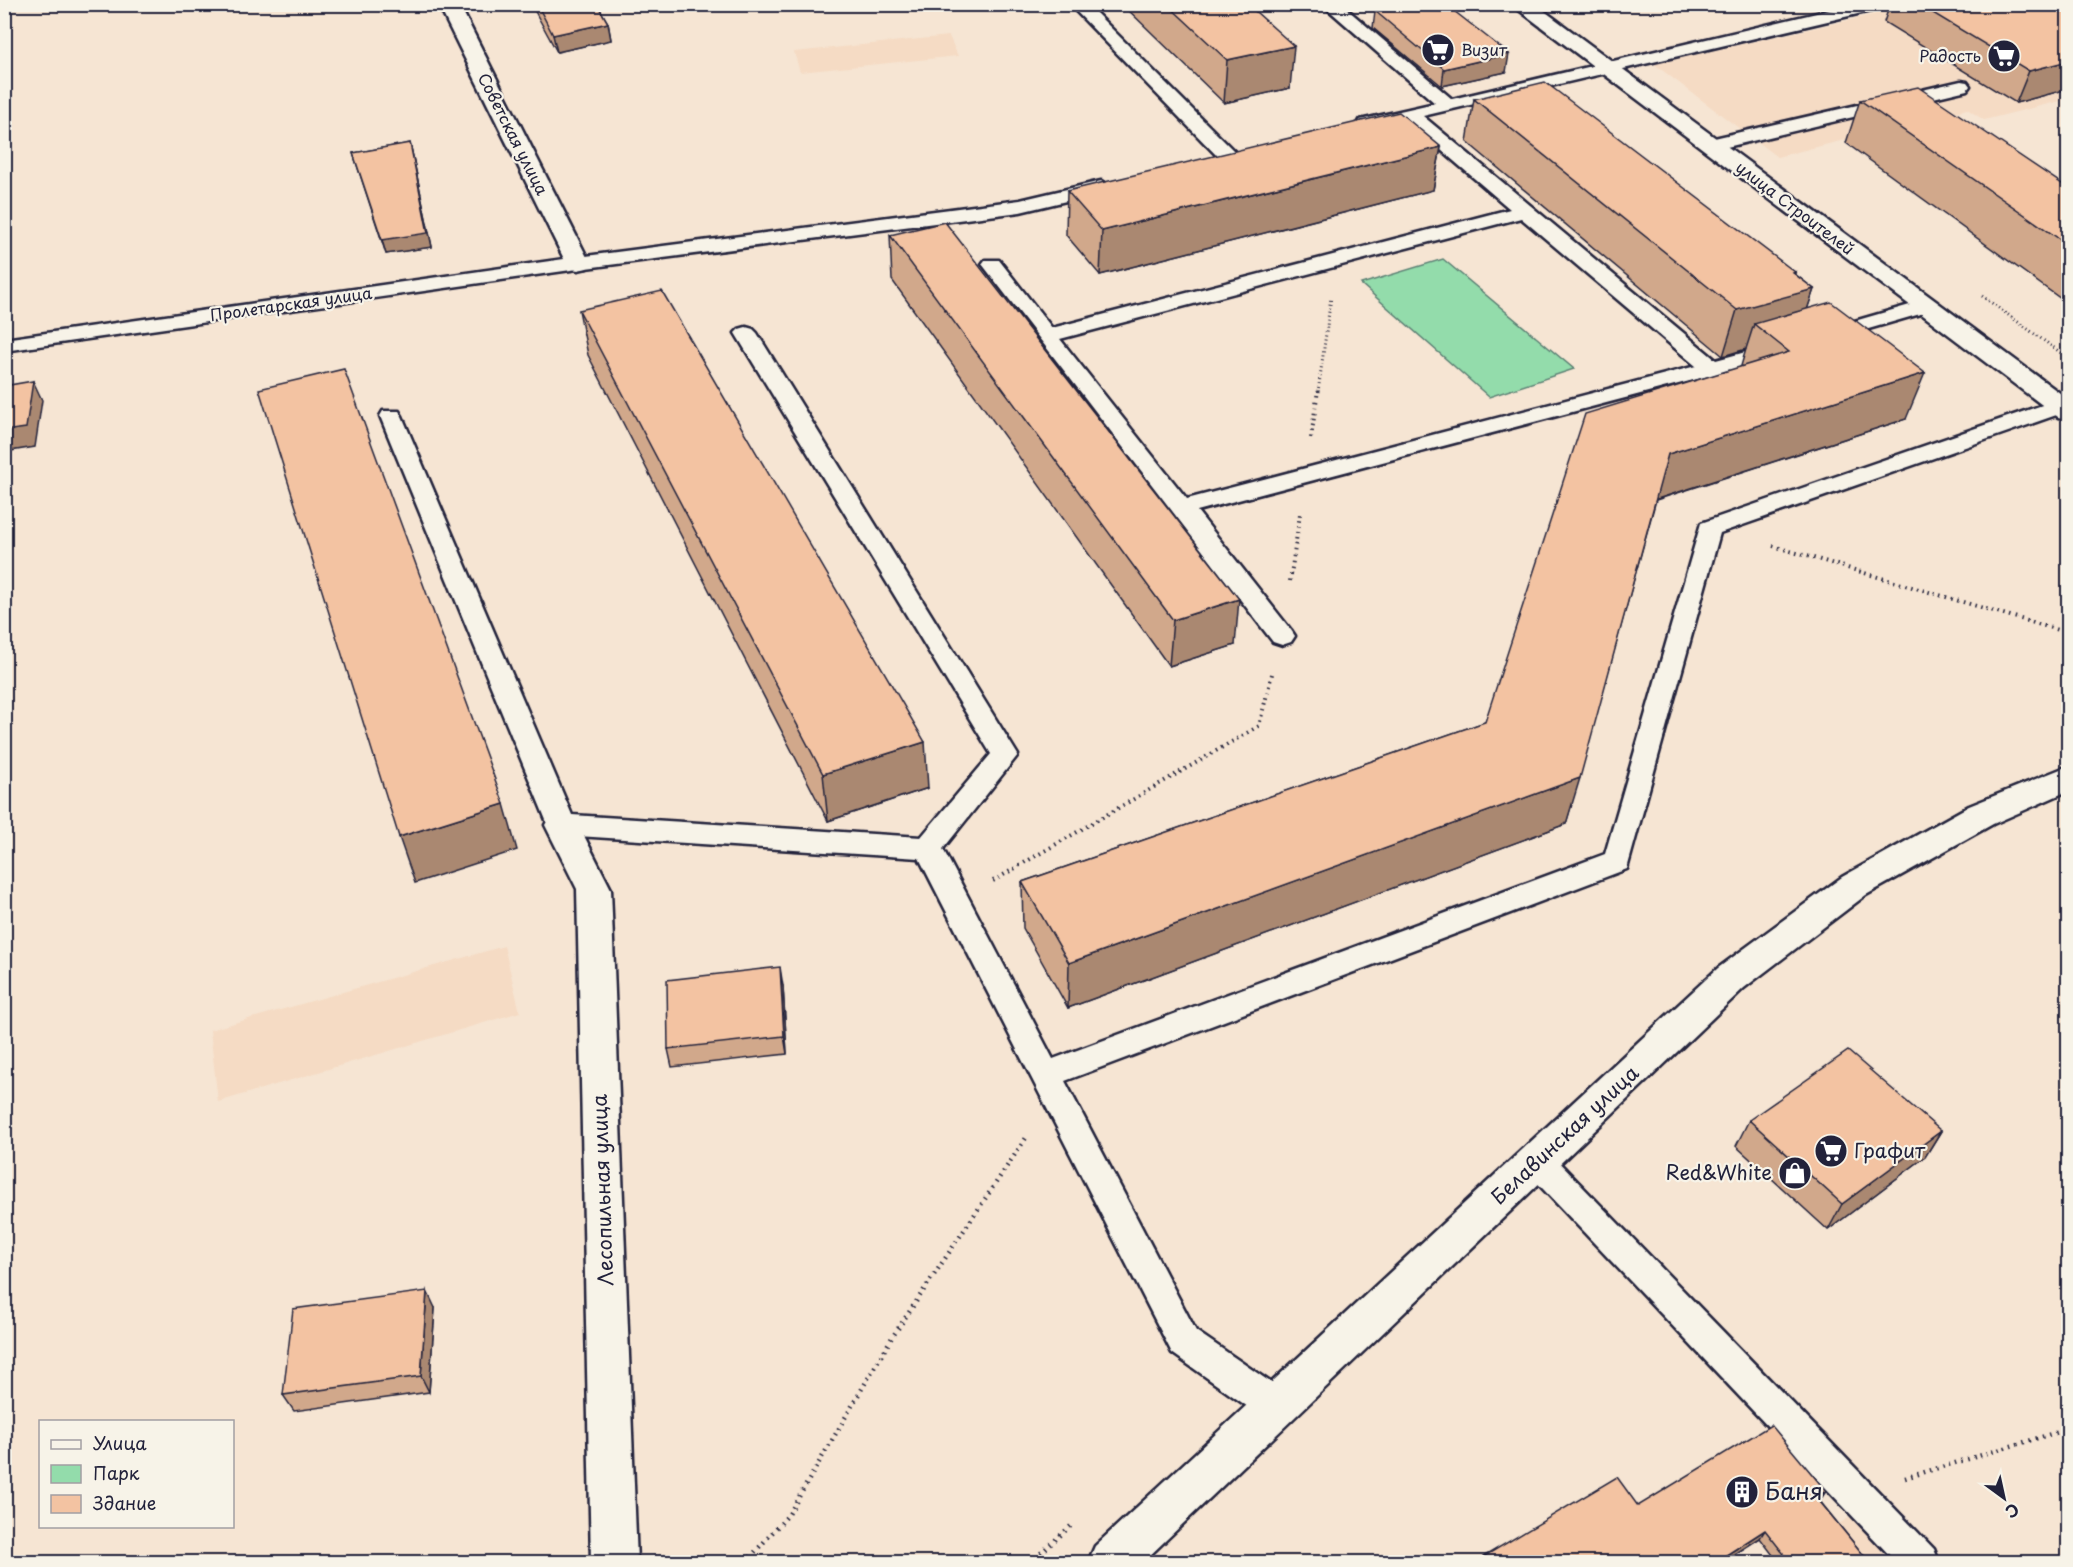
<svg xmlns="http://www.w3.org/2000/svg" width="2073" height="1567" font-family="'Playpen Sans',sans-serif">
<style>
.built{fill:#f5dbc4}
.green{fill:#93dcab;stroke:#5a7f73;stroke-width:1.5}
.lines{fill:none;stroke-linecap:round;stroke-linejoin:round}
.lane-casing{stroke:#22223b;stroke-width:5}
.street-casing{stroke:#22223b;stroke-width:5}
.secondary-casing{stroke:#22223b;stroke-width:5}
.path-far2{stroke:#22223b;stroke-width:3;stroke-dasharray:1 3;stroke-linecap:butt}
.path-far1{stroke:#22223b;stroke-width:4;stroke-dasharray:1.5 4.5;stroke-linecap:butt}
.path{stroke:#22223b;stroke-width:4.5;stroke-dasharray:1.5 5;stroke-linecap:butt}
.lane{fill:#f7f3e8;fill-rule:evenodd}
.street{fill:#f7f3e8;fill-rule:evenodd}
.secondary{fill:#f7f3e8;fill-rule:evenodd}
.wall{fill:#d1a88b;stroke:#22223b;stroke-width:1.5}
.shaded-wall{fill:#aa8871;stroke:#22223b;stroke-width:1.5}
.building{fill:#f3c3a2;stroke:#22223b;stroke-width:1.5}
.labels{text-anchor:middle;stroke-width:4.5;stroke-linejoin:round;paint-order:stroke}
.far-poi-label{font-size:16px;fill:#22223b;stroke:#f7f3e8;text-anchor:start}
.far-street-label{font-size:16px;fill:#22223b;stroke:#f7f3e8}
.street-label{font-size:20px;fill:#22223b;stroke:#f7f3e8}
.poi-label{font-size:20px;fill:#22223b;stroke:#f7f3e8;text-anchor:start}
.near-poi-label{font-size:24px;fill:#22223b;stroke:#f7f3e8;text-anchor:start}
</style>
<rect width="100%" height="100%" fill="#f6e5d3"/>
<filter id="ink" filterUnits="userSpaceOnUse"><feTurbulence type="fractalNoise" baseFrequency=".0167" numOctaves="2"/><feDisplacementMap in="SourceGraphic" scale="12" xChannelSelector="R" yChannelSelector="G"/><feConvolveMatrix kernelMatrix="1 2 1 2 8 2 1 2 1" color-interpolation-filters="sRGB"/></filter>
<g filter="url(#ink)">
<g class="built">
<path d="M1916 5H2068V99L1984 120 1967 109 1777 157 1654 64Z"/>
<path d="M949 36 958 56 800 72 794 52Z"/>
<path d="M504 946 520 1012 218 1102 210 1030Z"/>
<path d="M1852 1516 1891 1562H1774Z"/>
</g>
<path class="green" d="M1443 259 1574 369 1489 397 1361 284Z"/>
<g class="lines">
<g class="lane-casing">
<g id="lane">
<path d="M1069 4H1087L1235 152 1237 156 1235 160H1221Z"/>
<path d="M1322 4H1341L1452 99 1855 4H1887L1879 9 1423 116 1716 360 1779 343 1787 344 1790 349 1787 354 1720 373 1197 511 1291 630 1295 636 1291 642 1282 645 1273 642 982 264 985 260H999L1052 328 1510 209 1406 120 1367 130 1360 128 1358 124 1360 120 1435 103ZM1521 218 1696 366 1187 499 1060 339Z"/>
<path d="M1961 81 1967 82 1970 86 1967 90 1710 151 1701 145 1710 139Z"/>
<path d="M1101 181 1111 187 1108 191 1020 212 578 269 4 351V339L578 257 1020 200Z"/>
<path d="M1927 300 1934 302 1937 306 1934 310 1827 341 1820 339 1816 335 1820 331Z"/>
<path d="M746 327 753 329 757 333 1018 755 943 849 1053 1059 1605 854 1701 523 2054 401H2068V411L1720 533 1627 869 1065 1081 1196 1331 1289 1395 1295 1407 1289 1419 1277 1424 1265 1419 1172 1353 919 858 562 835 552 832 548 825 380 416 383 411H399L402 416 572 815 921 837 991 754 735 333 739 329Z"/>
<path d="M1537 1147 1548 1151 1934 1549 1939 1562H1896L1526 1171 1521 1161 1526 1151Z"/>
</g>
</g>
<g class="street-casing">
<g id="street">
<path d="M438 4H459L590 263 587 268 578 270 569 268 566 263Z"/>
<path d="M562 812 574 816 611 889 637 1562H591L577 889 545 825 550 816Z"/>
</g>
</g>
<g class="secondary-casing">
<g id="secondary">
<path d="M1511 4H1535L2068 399V419L2058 417Z"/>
<path d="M2068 766V791L1993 824 1866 895 1744 988 1143 1562H1088L1095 1546 1718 968 1842 877 1969 806Z"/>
</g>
</g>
<g class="path-far2">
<path d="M1982 296 2068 358"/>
<path d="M1318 392 1331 297"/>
</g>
<g class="path-far1">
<path d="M1311 438 1318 390"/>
<path d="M1773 546 2068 633"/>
<path d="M1290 581 1300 514"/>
<path d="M993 881 1259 726 1273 670"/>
</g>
<g class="path">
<path d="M1905 1478 2068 1429"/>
<path d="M746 1562 789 1514 891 1339 1028 1135"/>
<path d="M1031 1562 1074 1523"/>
</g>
<use href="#lane" class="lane"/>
<use href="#street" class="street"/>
<use href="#secondary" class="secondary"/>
</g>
<g class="wall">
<path d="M531 4H597L608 23 611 40 557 52Z"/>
<path d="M1122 4H1247L1290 88 1224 103Z"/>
<path d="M1890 4H2068V89L2016 103 1884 22Z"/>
<path d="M1375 11 1506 72 1442 86 1373 28Z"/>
<path d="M1474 99 1795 272V274L1814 289 1807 309 1906 419 1656 500 1566 824 1068 1008 1023 928 1022 882 1485 722 1741 366 1746 349 1723 356 1467 142Z"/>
<path d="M1860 100 2068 188V304L1846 143Z"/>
<path d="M410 143 432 247 386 254 353 153Z"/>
<path d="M1441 147 1433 190 1100 275 1066 235 1067 191Z"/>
<path d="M890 235 1235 645 1169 666 892 280Z"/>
<path d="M579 310 928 788 828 821 588 355Z"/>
<path d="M783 986 787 1054 672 1067 668 1049Z"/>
<path d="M2068 1031V1039L2065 1036Z"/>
<path d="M1749 1120 1941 1131 1925 1157 1828 1230 1736 1146Z"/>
<path d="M435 1308 429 1392 294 1411 283 1395Z"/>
<path d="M1826 1491 1819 1500 1870 1563H1779L1760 1538 1721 1563H1473L1638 1506Z"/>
</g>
<g class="shaded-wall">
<path d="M608 23 611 40 557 52 553 35Z"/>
<path d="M1294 46 1290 88 1224 103 1227 60Z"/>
<path d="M1509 54 1506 72 1442 86 1444 69Z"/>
<path d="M2068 61V89L2016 103 2029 71Z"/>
<path d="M410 143 432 247 386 254 382 240Z"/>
<path d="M1441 147 1433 190 1100 275 1102 231Z"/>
<path d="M1795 272 1787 296 1814 289 1799 334 1754 324 1746 349 1723 356 1737 310Z"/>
<path d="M1925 373 1906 419 1654 500 1668 454Z"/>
<path d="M33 381 42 400 35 447 4 452V431Z"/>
<path d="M1239 599 1235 645 1169 666 1173 620Z"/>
<path d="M925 742 928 788 828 821 823 774Z"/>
<path d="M1580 778 1566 824 1068 1008 1069 963Z"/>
<path d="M504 804 517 850 415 883 399 837Z"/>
<path d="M780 967 783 986 787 1054 784 1036Z"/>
<path d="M1941 1131 1925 1157 1828 1230 1842 1204Z"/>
<path d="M427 1291 435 1308 429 1392 421 1376Z"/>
<path d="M1826 1491 1821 1499 1811 1505 1816 1497Z"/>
<path d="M1765 1530 1760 1538 1721 1563H1714Z"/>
</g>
<g class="building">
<path d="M537 4H597L608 23 553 35Z"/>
<path d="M1167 4H1247L1294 46 1227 60Z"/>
<path d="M1406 4H1445L1509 54 1444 69 1375 11Z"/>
<path d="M1918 4H2068V61L2029 71Z"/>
<path d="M1545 82 1795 272 1793 273 1814 289 1737 310 1474 99Z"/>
<path d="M1918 87 2068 188V245L1860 100Z"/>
<path d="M1399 112 1441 147 1102 231 1067 191Z"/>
<path d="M410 143 428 233 382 240 353 153Z"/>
<path d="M945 222 1239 599 1173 620 890 235Z"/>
<path d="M662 291 925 742 823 774 579 310Z"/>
<path d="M1831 302 1925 373 1668 454 1580 778 1069 963 1022 882 1485 722 1585 414 1789 352 1754 324Z"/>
<path d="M344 369 504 804 399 837 259 389Z"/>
<path d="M33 381 26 428 4 431V386Z"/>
<path d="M780 967 784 1036 668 1049 667 980Z"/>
<path d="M1848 1051 1941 1131 1842 1204 1749 1120Z"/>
<path d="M427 1291 421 1376 283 1395 293 1309Z"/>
<path d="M1771 1425 1826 1491 1816 1497 1870 1563H1791L1765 1530 1714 1563H1473L1617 1477 1638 1506Z"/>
</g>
</g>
<defs>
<g id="supermarket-disc" transform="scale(1.725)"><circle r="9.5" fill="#22223b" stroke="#f7f3e8"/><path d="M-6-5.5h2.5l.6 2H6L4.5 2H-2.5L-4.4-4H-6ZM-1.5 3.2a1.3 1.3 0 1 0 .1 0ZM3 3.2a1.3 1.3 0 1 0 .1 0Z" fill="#fff"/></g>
<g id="shop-disc" transform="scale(1.725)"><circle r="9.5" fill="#22223b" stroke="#f7f3e8"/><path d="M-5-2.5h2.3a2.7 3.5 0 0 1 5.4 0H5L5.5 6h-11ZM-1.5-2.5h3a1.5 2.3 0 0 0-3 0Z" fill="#fff"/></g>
<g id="building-disc" transform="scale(1.725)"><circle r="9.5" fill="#22223b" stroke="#f7f3e8"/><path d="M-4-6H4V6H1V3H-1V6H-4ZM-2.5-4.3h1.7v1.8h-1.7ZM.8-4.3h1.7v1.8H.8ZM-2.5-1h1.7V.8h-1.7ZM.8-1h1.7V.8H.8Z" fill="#fff"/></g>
</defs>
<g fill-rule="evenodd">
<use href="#supermarket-disc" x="1438" y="50"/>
<use href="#supermarket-disc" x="2004" y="56"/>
<use href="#supermarket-disc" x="1831" y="1151"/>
<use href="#shop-disc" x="1795" y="1173"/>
<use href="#building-disc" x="1742" y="1492"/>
</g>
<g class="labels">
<g class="far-poi-label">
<text x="1461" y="56">Визит</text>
<text x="1981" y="62" text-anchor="end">Радость</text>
</g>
<g class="far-street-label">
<text transform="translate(513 134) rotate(63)" y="6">Советская улица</text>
<text transform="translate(1795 208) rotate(37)" y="6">улица Строителей</text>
<text transform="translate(291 304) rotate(-8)" y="6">Пролетарская улица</text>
</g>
<g class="street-label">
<text transform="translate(1565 1135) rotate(-43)" y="7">Белавинская улица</text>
<text transform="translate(603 1190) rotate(-92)" y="7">Лесопильная улица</text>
</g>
<g class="poi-label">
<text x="1854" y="1158">Графит</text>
<text x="1772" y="1180" text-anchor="end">Red&amp;White</text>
</g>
<g class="near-poi-label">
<text x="1765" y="1500">Баня</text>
</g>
</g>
<rect width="2073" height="1567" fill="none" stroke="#f7f3e8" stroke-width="24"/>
<rect x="12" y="12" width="2049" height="1543" fill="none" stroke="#22223b" stroke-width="2" filter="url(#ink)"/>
<rect x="39" y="1420" width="195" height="108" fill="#f7f3e8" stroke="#a29fa3" stroke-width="1.5"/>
<rect x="51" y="1440" width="30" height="9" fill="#f7f3e8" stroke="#a29fa3" stroke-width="1.5"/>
<text x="93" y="1450" font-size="18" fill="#22223b">Улица</text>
<rect x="51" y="1465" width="30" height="18" fill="#93dcab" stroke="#a29fa3" stroke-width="1.5"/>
<text x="93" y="1480" font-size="18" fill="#22223b">Парк</text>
<rect x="51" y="1495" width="30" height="18" fill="#f3c3a2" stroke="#a29fa3" stroke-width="1.5"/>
<text x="93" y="1510" font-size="18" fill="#22223b">Здание</text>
<g transform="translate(2004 1498) rotate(147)" stroke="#f7f3e8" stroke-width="4.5" paint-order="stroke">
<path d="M0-4.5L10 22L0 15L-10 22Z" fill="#22223b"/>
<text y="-9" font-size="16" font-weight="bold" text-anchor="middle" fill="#22223b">С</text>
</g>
</svg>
